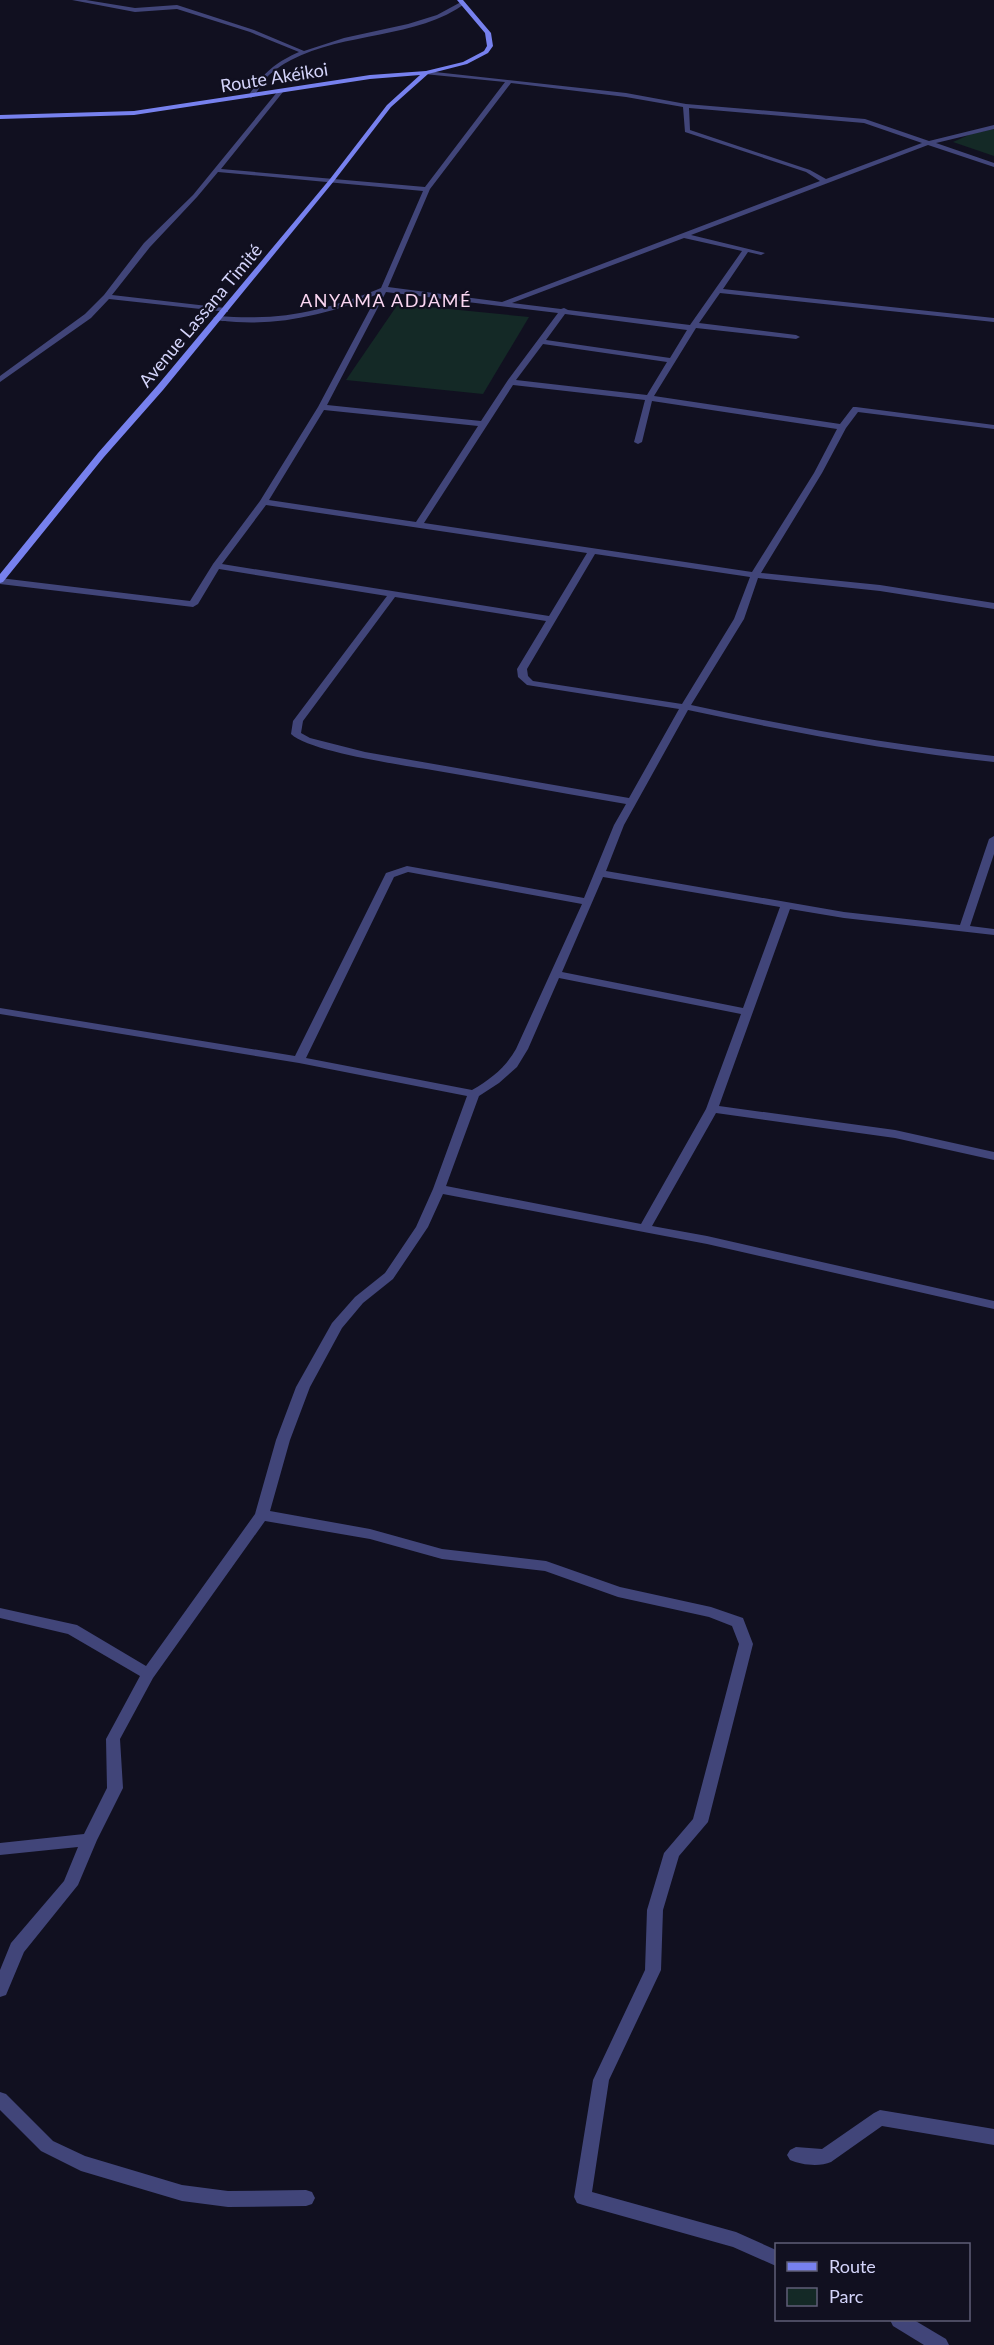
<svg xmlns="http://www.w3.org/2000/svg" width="994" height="2345" viewBox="0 0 994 2345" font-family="Lato,sans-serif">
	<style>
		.green { fill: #142926 }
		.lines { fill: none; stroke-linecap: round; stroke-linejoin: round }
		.street { fill: #414579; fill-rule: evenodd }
		.secondary { fill: #7781ee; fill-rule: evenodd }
		.labels { text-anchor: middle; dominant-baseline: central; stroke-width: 4.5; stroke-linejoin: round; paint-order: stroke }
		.far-street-label { font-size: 18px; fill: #d4d4fa; stroke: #111020 }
		.far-neighbourhood-label { font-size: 18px; letter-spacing: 1.5px; fill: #fad6f1; stroke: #111020 }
	</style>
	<rect width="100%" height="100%" fill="#111020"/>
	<g class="green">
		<path d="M994 129V156L953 142 971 134Z"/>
		<path d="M398 304 529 317 483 394 346 380Z"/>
	</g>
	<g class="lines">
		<g class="street">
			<path d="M72 0H86L135 8 177 5 254 30 304 51 344 38 408 24 437 15 461 2 466 3C417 39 344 32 291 60 283 64 273 71 268 76 261 83 258 93 251 98L248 96C263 74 274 63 299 52L250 32 177 9 135 12Z"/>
			<path d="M426 71 626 93 686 104 865 119 929 141 994 125V129L936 143 994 163V167L928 145 691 235 765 253 761 255 748 252 723 289 994 318V322L720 293 699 323 796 335 800 337 796 339 696 328 654 396 840 424 853 407H856L994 425V429L858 412 846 428 822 473 761 573 880 585 994 603V609L880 591 758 578 744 619 691 705C791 727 892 745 994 756V762C891 751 789 732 688 710L624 825 606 871 844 912 960 925 989 839 994 836V854L970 926 994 929V935L844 918 790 909 719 1106 895 1130 994 1152V1160L895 1138 716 1113 652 1226 707 1236 994 1301V1309L707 1244 443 1194 428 1227 393 1279 363 1303 342 1328 310 1387 290 1440 270 1511 370 1529 442 1549 546 1561 620 1587 711 1607 743 1618 753 1644 708 1822 679 1856 663 1910 661 1970 609 2080 592 2192 736 2232 776 2250V2266L733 2247 583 2205 577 2203 574 2197 593 2080 645 1970 647 1910 664 1853 693 1819 739 1644 732 1626 709 1617 618 1597 545 1571 442 1559 370 1539 265 1521 153 1678 120 1739 123 1788 97 1840 78 1885 24 1952 6 1995 0 1997V1970L11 1943 64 1881 78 1847 0 1855V1843L84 1834 107 1788 106 1739 140 1676 68 1634 0 1618V1608L77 1625 146 1666 255 1514 276 1440 296 1387 332 1323 355 1297 385 1273 416 1227 433 1189 467 1096 299 1063 0 1014V1008L295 1056 386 873 407 866 584 898 614 825 626 804C561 793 497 781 432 770 402 765 310 752 291 734L293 721 387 596 219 569 198 604 193 607 0 584V578L190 601 213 564 260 501 318 407 378 294C332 313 285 325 236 322 228 321 219 322 213 318L217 316C281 321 322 312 381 288L423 191 218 172 197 197 150 247 112 295 225 308H228V312L109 299 91 318 0 382V376L85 314 104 295 144 243 193 195 278 91 283 92 221 169 425 187 505 82 424 74V72ZM511 83 626 97 683 107 685 132 806 172 820 181 502 302 388 287 430 189ZM689 108 864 123 922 143 826 179 810 170 690 130ZM684 238 742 251 690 325 568 310 564 308 561 309 512 303ZM386 292 558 313 508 380 481 421 327 405ZM565 314 687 330 670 358 546 340ZM543 344 667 362 647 395 516 380ZM513 385 645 400 634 442 638 444 642 442 652 401 837 429 814 473 752 572 424 523ZM324 410 478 426 416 522 269 500ZM266 505 587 553 549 616 222 564ZM595 554 750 577 734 619 682 704 533 681 528 676 527 669ZM395 597 546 621 517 669 518 677 527 685 679 709 629 798 365 752 310 738 301 733 303 721ZM408 872 582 904 516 1049C505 1068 491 1079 472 1090L306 1058 394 877ZM603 877 780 907 743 1008 562 972ZM559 978 741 1014 706 1109 641 1224 446 1186 479 1096 499 1083 517 1067 528 1049Z"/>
			<path d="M0 2092 6 2094 53 2141 85 2156 182 2185 228 2191 306 2190 312 2192 315 2198 312 2204 306 2206 228 2207 182 2201 81 2171 41 2151 0 2110Z"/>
			<path d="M880 2110 994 2129V2145L882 2126 831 2162C820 2167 801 2165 790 2160L787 2155 790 2150 796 2147 822 2149 874 2113Z"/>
			<path d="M890 2320H914L946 2339 949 2345H924L893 2326Z"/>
		</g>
		<path class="secondary" d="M457 0H463L491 33 493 46 488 53 467 64 428 74 391 107 334 181 163 390 104 457 3 582 0 583V574L98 453 157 386 330 179 387 105 420 75 370 79 134 115 0 119V115L134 111 370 75 426 71 463 62 484 51 487 46 485 33Z"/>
	</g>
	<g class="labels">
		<g class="far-street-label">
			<text transform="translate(274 77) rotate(-9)">Route Akéikoi</text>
			<text transform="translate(200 315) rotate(-50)">Avenue Lassana Timité</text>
		</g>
		<g class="far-neighbourhood-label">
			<text x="386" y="300">ANYAMA ADJAMÉ</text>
		</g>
	</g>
	<rect x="775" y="2243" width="195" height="78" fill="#111020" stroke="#5f5e77" stroke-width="1.5"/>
	<rect x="787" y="2262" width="30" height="9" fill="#7781ee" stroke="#5f5e77" stroke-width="1.5"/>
	<text x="829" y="2273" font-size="18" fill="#d4d4fa">Route</text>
	<rect x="787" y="2288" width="30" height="18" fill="#142926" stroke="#5f5e77" stroke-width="1.5"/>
	<text x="829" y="2303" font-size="18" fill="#d4d4fa">Parc</text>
</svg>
